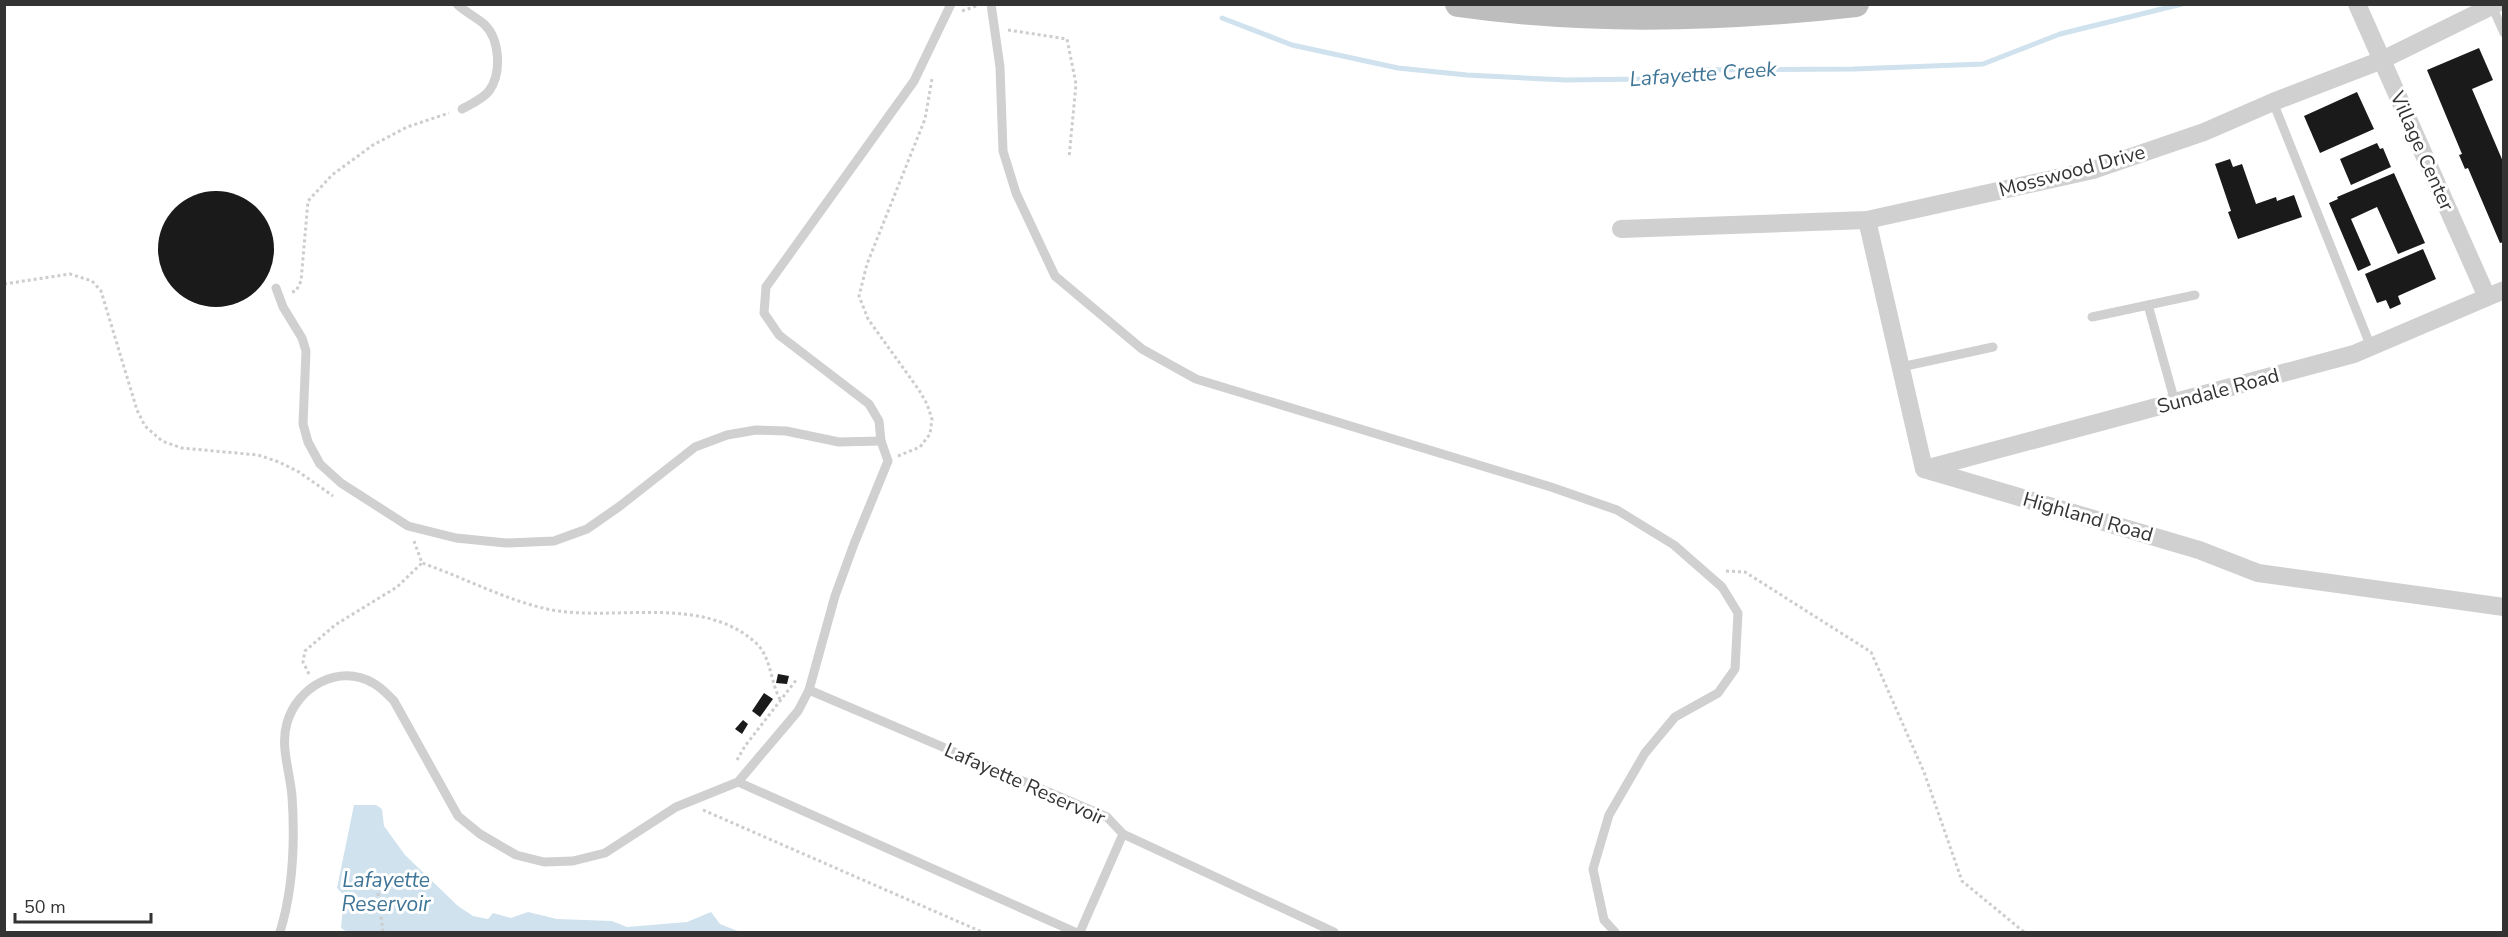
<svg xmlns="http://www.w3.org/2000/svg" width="2508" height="937" viewBox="0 0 2508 937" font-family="'Nunito Sans',sans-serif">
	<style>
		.water { fill: #cfe2ee }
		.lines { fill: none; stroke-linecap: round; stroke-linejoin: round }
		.stream { stroke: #cfe2ee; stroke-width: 5 }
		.building { fill: #1a1a1a }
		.path { stroke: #cdcdcd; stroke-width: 3; stroke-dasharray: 3 3; stroke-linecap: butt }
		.lane { stroke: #d0d0d0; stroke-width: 9 }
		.street { stroke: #d0d0d0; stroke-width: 18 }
		.secondary { stroke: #bdbdbd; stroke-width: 26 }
		.labels { text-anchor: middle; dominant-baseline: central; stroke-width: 6; stroke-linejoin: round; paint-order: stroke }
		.street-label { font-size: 20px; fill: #333; stroke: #fff }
		.water-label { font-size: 21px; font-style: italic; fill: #3f7597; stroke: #fff }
	</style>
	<rect width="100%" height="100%" fill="#fff"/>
	<path class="water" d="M354 805H376L382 809 384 826 405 855 458 906 473 916 488 919 493 913 511 918 528 912 557 919 612 921 627 927 687 922 711 912 720 924 740 932H347L341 928 344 895 337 888Z"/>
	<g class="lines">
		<path class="stream" d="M1222 18 1292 45 1398 68 1467 75 1566 80 1643 79 1697 70 1854 69 1983 64 2060 34 2182 4"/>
	</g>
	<g class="building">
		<path d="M2479 48 2493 80 2472 89 2504 164V242L2500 243 2468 168 2465 169 2459 155 2462 154 2427 70Z"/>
		<path d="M2357 92 2374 129 2320 153 2304 116Z"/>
		<path d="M2377 143 2380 149 2383 148 2391 167 2351 185 2340 159Z"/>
		<path d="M2230 159 2233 167 2242 164 2256 204 2276 197 2277 201 2294 195 2302 217 2238 239 2228 212 2231 211 2215 164Z"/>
		<path d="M2394 173 2425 243 2398 254 2377 207 2351 219 2371 265 2358 271 2329 203 2338 199 2337 197Z"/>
		<circle cx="216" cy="249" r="58"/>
		<path d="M2423 249 2436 279 2398 296 2401 304 2390 309 2386 300 2377 303 2365 274Z"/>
		<path d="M778 674 789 676 787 684 776 683Z"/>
		<path d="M764 693 773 699 760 717 752 711Z"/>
		<path d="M743 720 748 724 742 734 735 729Z"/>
	</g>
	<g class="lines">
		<g class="path">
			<path d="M962 11 979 5"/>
			<path d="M1008 30 1067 39 1076 84 1069 158"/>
			<path d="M4 284 70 274 92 281 101 291 137 410 145 426 162 441 182 448 258 455 279 462 299 472 333 496"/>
			<path d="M292 292 296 291 301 281 308 201 332 175 373 145 407 127 449 113"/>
			<path d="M898 456 920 447 930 434 932 419 927 404 919 390 868 319 859 296 867 264 925 119 932 79"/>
			<path d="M414 541 422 563C465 578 503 599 547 609 612 623 701 593 756 643 772 658 770 683 781 701"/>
			<path d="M1726 571 1745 572 1871 652 1924 772 1962 881 2024 932"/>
			<path d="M309 674 303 662 305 651 335 625 397 587 422 563"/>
			<path d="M737 760 745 746 797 679"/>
			<path d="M703 810 982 932"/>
			<path d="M378 893 383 932"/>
		</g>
		<g class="lane">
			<path d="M457 4C465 12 476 17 484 24 500 39 502 73 489 91 483 99 471 104 462 109"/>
			<path d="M991 4 1000 67 1003 151 1016 193 1055 276 1142 349 1196 379 1551 487 1617 510 1674 545 1722 587 1738 613 1735 669 1718 693 1675 717 1645 753 1609 815 1593 869 1604 920 1615 932"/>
			<path d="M2492 6 2504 33"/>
			<path d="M2273 102 2371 347"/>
			<path d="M276 288 283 307 302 338 306 351 303 424 308 442 320 464 341 483 408 526 456 538 506 543 554 541 587 529 620 506 695 447 727 435 756 430 786 431 839 442 881 441"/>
			<path d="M2148 305 2175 402"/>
			<path d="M2092 317 2195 295"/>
			<path d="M1901 367 1993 347"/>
			<path d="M809 690 1107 817 1123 834 1334 932"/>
			<path d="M738 782 1075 932"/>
			<path d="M280 932C293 890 295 840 292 796 290 772 280 746 287 723 297 687 339 663 373 683 381 687 387 694 394 701L458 816 480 834 516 855 544 862 573 861 605 853 676 807 738 782 798 711 809 690 835 596 854 544 888 461 881 441 879 421 869 404 779 335 764 313 766 287 914 81 951 4"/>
			<path d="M1080 932 1123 834"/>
		</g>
		<g class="street">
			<path d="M2357 4 2487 297"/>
			<path d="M1867 220 1924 469 2199 550 2258 573 2504 607"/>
			<path d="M1621 229 1867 220 2093 170 2204 132 2273 102 2382 60 2496 4"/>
			<path d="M1925 469 2354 354 2504 290"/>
		</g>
		<path class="secondary" d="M1458 4C1590 23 1724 19 1856 4"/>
	</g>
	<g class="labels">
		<g class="street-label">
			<text transform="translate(2422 151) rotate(66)">Village Center</text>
			<text transform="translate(2072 171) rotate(-15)">Mosswood Drive</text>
			<text transform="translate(2218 391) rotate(-15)">Sundale Road</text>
			<text transform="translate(2088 517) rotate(16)">Highland Road</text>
			<text transform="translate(1025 784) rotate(24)">Lafayette Reservoir</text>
		</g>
		<g class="water-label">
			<text transform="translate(1703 74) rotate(-4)">Lafayette Creek</text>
			<text x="386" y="880">Lafayette<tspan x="386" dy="24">Reservoir</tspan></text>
		</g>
	</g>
	<rect width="2508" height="937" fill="none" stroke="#333333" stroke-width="12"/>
	<path d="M15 913v9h136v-9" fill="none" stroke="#333333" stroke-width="3"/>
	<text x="24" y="913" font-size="18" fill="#333333" stroke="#ffffff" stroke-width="4.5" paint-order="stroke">50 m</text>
</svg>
